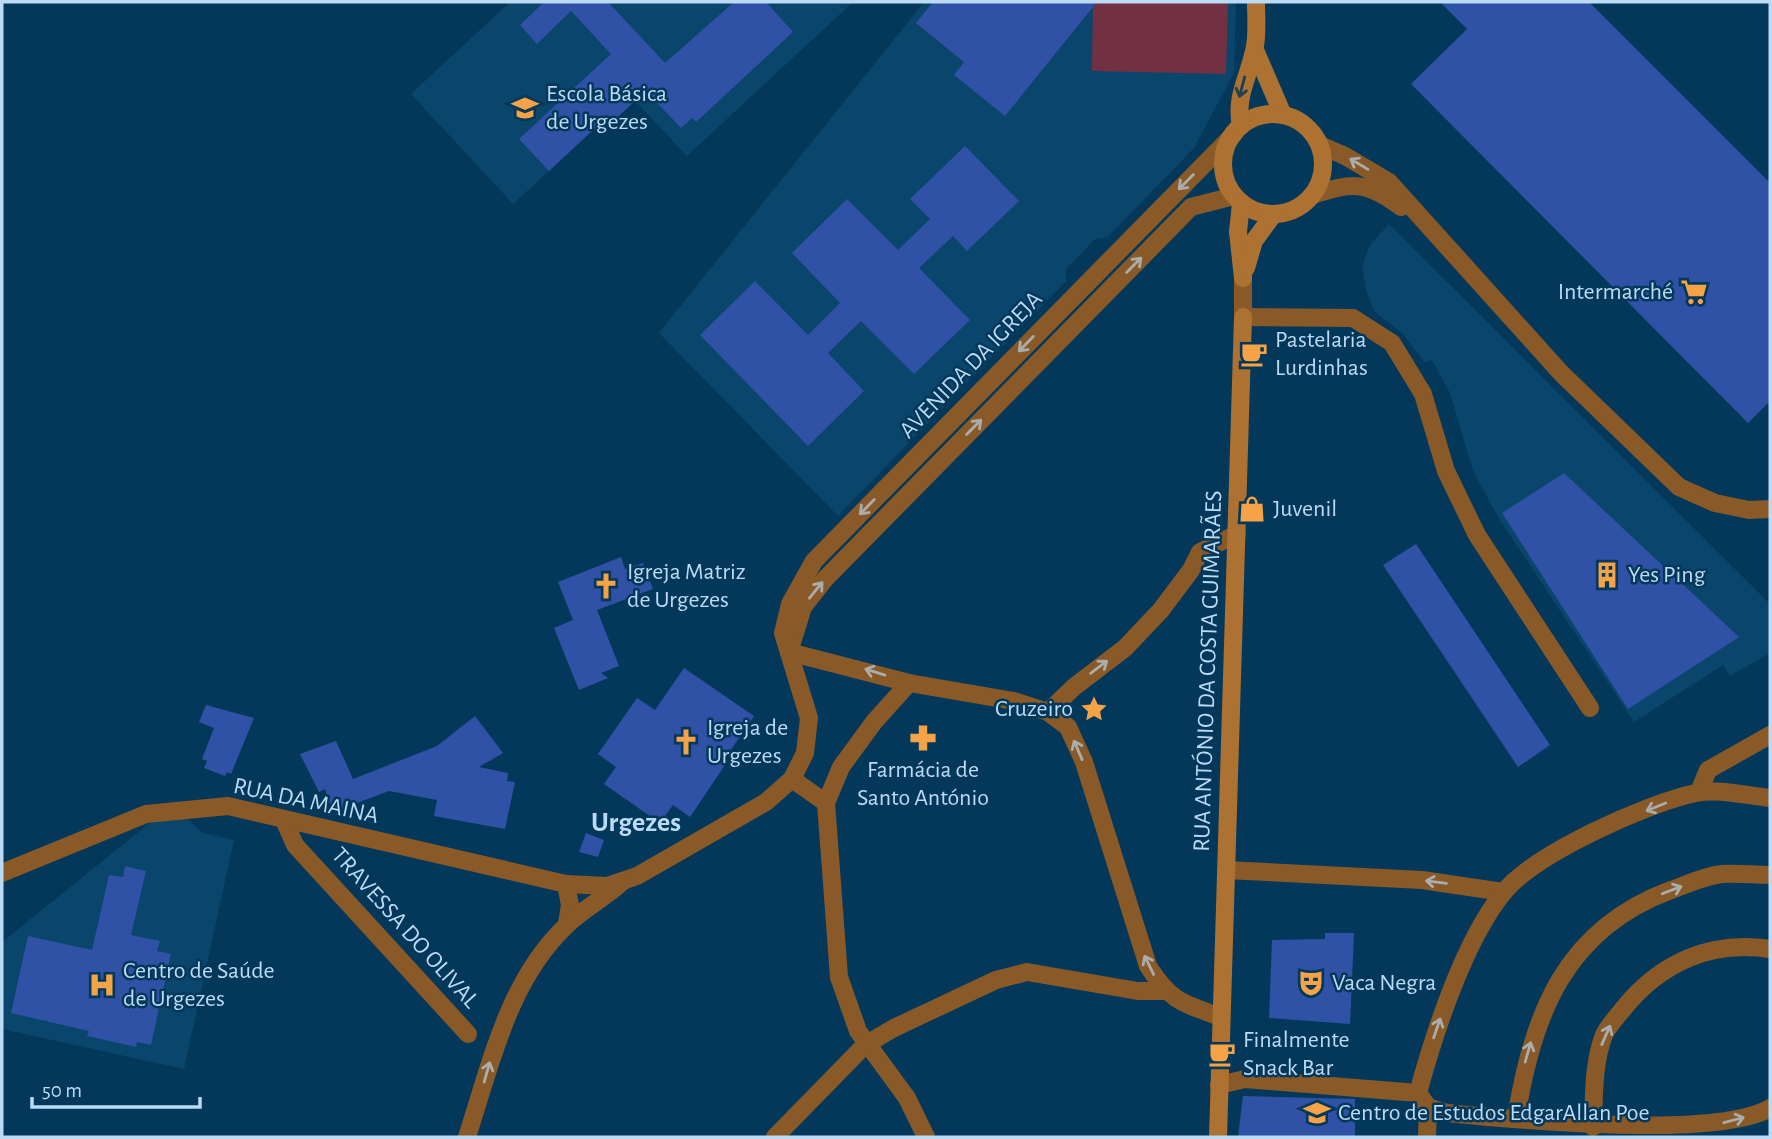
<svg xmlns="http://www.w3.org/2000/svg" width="1772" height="1139" viewBox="0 0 1772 1139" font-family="'Alegreya Sans',sans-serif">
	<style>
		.built { fill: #0a456b }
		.green { fill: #713143 }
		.building { fill: #2f52a6 }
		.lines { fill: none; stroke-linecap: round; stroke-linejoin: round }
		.minor { stroke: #895a27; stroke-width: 18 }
		.tertiary { stroke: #895a27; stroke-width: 18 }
		.secondary { stroke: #ad7131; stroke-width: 18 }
		.oneway { stroke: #1d4154 }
		.oneway2 { stroke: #aaadac }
		.labels { text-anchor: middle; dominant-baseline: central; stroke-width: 5; stroke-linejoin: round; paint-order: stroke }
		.poi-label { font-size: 24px; fill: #bbdaf4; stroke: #04385a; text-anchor: start }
		.street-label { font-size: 24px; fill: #bbdaf4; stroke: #04385a }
		.quarter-label { font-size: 28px; font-weight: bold; fill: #bbdaf4; stroke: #04385a }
	</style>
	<rect width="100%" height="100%" fill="#04385a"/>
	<g class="built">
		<path d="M510 2H853L687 156 635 101 612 122 606 118 513 204 411 94Z"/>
		<path d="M924 2H1236L1234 73 1194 148 1107 238 1095 239 1066 269V281L838 516 659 333Z"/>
		<path d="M1389 224 1770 604V653L1730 676 1723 665 1634 722 1500 520 1473 471 1450 393 1432 360 1424 362 1403 334 1374 311 1366 290 1362 266 1370 245Z"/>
		<path d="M184 816 203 833 234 840 184 1069 2 1029V942L156 818Z"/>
	</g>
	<path class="green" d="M1093 2H1228L1226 74 1092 71Z"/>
	<g class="building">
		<path d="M544 2H608L665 63 734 2H766L793 32 696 122 692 118 681 128 646 91 612 122 607 117 549 171 519 139 611 54 571 11 537 44 520 25Z"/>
		<path d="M933 2H1097L1005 116 954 75 964 62 916 23Z"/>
		<path d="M1440 2H1589L1770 183V401L1748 423 1411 84 1467 29Z"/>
		<path d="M965 146 1019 201 967 251 953 236 919 268 970 320 914 374 861 321 828 353 864 391 808 446 700 335 755 281 808 335 840 303 792 253 847 199 898 250 930 219 910 199Z"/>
		<path d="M1564 473 1739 637 1628 709 1502 513Z"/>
		<path d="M1416 544 1550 745 1518 767 1383 565Z"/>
		<path d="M621 557 625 569 643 563 653 589 597 610 619 666 601 673 608 678 579 690 554 628 573 620 558 582Z"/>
		<path d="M684 668 754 716 724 760 727 762 690 817 673 805 660 823 604 784 616 767 598 754 637 698 655 710Z"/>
		<path d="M206 705 254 718 231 774 227 772 225 776 204 768 207 761 202 759 214 728 199 722Z"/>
		<path d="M475 716 503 753 479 767 508 773 507 781 515 782 505 829 434 816 437 800 389 791 333 812 325 789 319 792 300 754 336 741 353 779 437 746Z"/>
		<path d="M586 833 604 840 598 857 579 852Z"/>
		<path d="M125 866 146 871 131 935 160 941 157 951 171 954 151 1045 137 1042 136 1047 87 1036 89 1031 11 1013 28 936 92 950 109 875 123 877Z"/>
		<path d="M1325 933H1354L1350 1024 1269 1018 1272 940 1325 939Z"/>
		<path d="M1243 1096 1355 1099V1137H1238Z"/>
	</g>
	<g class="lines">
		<g class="minor">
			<path d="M1320 145 1345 156 1389 182 1561 373 1679 487 1715 503 1749 510 1770 509"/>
			<path d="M1313 195C1353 182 1366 181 1401 207"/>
			<path d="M1243 317 1353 318 1392 343 1423 394 1446 471 1477 535 1590 708"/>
			<path d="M789 652 803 607 825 579 1191 207 1234 196"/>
			<path d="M789 652 909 683 1014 701 1048 712 1068 727 1084 762 1148 966C1171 1002 1182 1003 1221 1017"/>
			<path d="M909 683 874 722 841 767 826 803 839 977 858 1031 907 1098 926 1137"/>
			<path d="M1048 712 1074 687 1125 648 1161 610 1191 570 1200 552 1237 534"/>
			<path d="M792 779 826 803"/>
			<path d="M1699 792 1708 770 1770 735"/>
			<path d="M284 820 295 845 468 1034"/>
			<path d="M1226 870 1422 880 1503 892"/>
			<path d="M2 873 146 814 228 806 566 884 607 886 637 876 766 802 792 779 805 753 809 718 783 633 790 604 814 561 1234 134"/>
			<path d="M566 884 570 905 567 924"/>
			<path d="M1219 1085 1245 1079 1418 1093 1428 1107 1447 1113C1517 1120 1716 1139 1770 1108"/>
			<path d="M1418 1093C1434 1034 1464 941 1503 893 1534 854 1647 803 1696 793 1718 788 1748 796 1770 798"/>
			<path d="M1516 1119C1532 1015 1565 929 1671 890 1688 884 1704 876 1722 874 1738 873 1754 875 1770 875"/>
			<path d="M1593 1127C1594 1097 1593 1063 1604 1035 1608 1026 1617 1017 1623 1009 1660 963 1710 940 1770 949"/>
			<path d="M467 1137C491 1064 508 980 567 925 583 909 605 898 622 882"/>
			<path d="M775 1137 865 1045 894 1028 996 980 1027 972 1138 991H1164"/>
			<path d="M1427 1137 1428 1107"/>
		</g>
		<path class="tertiary" d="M1243 317V278"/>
		<g class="secondary">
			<path d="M1255 50 1283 115"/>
			<circle cx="1273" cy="164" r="50"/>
			<path d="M1241 126C1235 97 1248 79 1254 51 1258 36 1256 17 1256 2"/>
			<path d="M1241 203 1238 232 1243 278"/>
			<path d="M1246 268 1254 241 1273 215"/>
			<path d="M1218 1137 1243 317"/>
		</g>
	</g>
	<defs><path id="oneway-shaft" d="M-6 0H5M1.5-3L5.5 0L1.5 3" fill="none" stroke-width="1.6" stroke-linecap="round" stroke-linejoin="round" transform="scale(1.75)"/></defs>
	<use class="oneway" href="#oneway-shaft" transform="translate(1242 87) rotate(105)"/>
	<g class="oneway2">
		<use href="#oneway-shaft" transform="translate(1359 164) rotate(-149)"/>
		<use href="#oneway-shaft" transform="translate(1186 182) rotate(135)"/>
		<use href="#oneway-shaft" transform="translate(1134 265) rotate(-45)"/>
		<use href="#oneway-shaft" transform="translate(1026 344) rotate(134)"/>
		<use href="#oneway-shaft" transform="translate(974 427) rotate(-45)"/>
		<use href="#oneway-shaft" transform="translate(867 507) rotate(134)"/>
		<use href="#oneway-shaft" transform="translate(816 590) rotate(-51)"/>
		<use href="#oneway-shaft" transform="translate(1099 667) rotate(-37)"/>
		<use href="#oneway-shaft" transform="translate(875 672) rotate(-163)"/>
		<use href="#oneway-shaft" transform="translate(1078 750) rotate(-113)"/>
		<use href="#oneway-shaft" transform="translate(1656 807) rotate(158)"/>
		<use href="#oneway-shaft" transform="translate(1436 882) rotate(-172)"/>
		<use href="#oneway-shaft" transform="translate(1672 890) rotate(-21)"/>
		<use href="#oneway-shaft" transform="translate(1149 965) rotate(-116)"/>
		<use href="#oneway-shaft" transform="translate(1437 1028) rotate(-71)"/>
		<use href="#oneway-shaft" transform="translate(1606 1035) rotate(-66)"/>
		<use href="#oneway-shaft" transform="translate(1528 1052) rotate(-74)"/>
		<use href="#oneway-shaft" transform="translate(487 1072) rotate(-74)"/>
		<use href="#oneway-shaft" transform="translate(1734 1120) rotate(-15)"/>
	</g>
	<defs>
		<g id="school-bare" transform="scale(2.1)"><path d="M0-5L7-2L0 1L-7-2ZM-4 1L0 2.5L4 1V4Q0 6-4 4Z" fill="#f6a247" stroke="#04385a" stroke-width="2.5" paint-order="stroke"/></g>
		<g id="supermarket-bare" transform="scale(2.1)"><path d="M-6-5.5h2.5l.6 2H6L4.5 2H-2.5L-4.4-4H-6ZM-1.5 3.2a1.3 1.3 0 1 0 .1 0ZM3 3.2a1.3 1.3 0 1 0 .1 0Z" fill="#f6a247" stroke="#04385a" stroke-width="2.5" paint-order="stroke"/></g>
		<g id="cafe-bare" transform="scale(2.1)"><path d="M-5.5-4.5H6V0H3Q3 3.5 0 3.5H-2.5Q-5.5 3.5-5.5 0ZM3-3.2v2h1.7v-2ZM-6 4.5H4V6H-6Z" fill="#f6a247" stroke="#04385a" stroke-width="2.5" paint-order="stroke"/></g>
		<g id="shop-bare" transform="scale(2.1)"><path d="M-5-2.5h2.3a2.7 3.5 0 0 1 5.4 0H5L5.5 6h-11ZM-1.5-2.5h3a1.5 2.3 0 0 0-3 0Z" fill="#f6a247" stroke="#04385a" stroke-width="2.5" paint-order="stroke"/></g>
		<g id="building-bare" transform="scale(2.1)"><path d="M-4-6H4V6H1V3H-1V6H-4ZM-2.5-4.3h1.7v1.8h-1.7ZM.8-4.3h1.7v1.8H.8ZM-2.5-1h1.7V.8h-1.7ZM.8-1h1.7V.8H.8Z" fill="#f6a247" stroke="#04385a" stroke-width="2.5" paint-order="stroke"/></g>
		<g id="church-bare" transform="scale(2.1)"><path d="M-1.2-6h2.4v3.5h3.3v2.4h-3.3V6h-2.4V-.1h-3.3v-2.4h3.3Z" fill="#f6a247" stroke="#04385a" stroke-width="2.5" paint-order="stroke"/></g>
		<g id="sight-bare" transform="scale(2.1)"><path d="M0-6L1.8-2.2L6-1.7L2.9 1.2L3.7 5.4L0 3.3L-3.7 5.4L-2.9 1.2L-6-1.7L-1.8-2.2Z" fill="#f6a247" stroke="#04385a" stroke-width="2.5" paint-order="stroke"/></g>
		<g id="pharmacy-bare" transform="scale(2.1)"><path d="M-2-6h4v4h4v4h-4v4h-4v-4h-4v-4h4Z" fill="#f6a247" stroke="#04385a" stroke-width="2.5" paint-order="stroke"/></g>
		<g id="theatre-bare" transform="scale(2.1)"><path d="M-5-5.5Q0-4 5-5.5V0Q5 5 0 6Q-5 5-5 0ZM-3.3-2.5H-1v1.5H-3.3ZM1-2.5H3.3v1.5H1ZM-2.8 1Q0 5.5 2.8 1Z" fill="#f6a247" stroke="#04385a" stroke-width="2.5" paint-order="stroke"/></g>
		<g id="hospital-bare" transform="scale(2.1)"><path d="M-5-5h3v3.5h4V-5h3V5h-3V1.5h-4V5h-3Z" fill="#f6a247" stroke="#04385a" stroke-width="2.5" paint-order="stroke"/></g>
	</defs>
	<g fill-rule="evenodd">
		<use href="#school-bare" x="525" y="108"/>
		<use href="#supermarket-bare" x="1694" y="292"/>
		<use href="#cafe-bare" x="1254" y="354"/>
		<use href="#shop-bare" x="1252" y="509"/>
		<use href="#building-bare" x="1607" y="575"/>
		<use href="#church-bare" x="606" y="586"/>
		<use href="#sight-bare" x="1094" y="709"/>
		<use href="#pharmacy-bare" x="923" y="738"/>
		<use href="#church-bare" x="686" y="742"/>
		<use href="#theatre-bare" x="1311" y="983"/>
		<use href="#hospital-bare" x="102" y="985"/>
		<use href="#cafe-bare" x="1222" y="1054"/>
		<use href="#school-bare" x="1317" y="1113"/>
	</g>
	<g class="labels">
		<g class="poi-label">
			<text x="546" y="94">Escola Básica<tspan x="546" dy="28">de Urgezes</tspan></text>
			<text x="1673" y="292" text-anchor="end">Intermarché</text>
			<text x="1275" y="340">Pastelaria<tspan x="1275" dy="28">Lurdinhas</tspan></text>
			<text x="1273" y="509">Juvenil</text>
			<text x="627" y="572">Igreja Matriz<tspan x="627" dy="28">de Urgezes</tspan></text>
			<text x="1628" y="575">Yes Ping</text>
			<text x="1073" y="709" text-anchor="end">Cruzeiro</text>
			<text x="707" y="728">Igreja de<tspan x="707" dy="28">Urgezes</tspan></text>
			<text x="923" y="770" text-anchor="middle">Farmácia de<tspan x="923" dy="28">Santo António</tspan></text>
			<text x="123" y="971">Centro de Saúde<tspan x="123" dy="28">de Urgezes</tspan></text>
			<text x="1332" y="983">Vaca Negra</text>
			<text x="1243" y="1040">Finalmente<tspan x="1243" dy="28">Snack Bar</tspan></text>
			<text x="1338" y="1113">Centro de Estudos EdgarAllan Poe</text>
		</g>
		<g class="street-label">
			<text transform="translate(971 365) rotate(-46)">AVENIDA DA IGREJA</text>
			<text transform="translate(1208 671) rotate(-88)">RUA ANTÓNIO DA COSTA GUIMARÃES</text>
			<text transform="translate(306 801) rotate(12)">RUA DA MAINA</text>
			<text transform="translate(405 928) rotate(48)">TRAVESSA DO OLIVAL</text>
		</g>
		<g class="quarter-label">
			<text x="636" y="823">Urgezes</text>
		</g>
	</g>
	<rect width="1772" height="1139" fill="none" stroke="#bbdaf4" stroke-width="7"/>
	<path d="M32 1097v10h168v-10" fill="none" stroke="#bbdaf4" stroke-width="3.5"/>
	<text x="42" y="1097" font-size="21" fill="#bbdaf4" stroke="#04385a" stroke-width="5" paint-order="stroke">50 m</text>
</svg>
